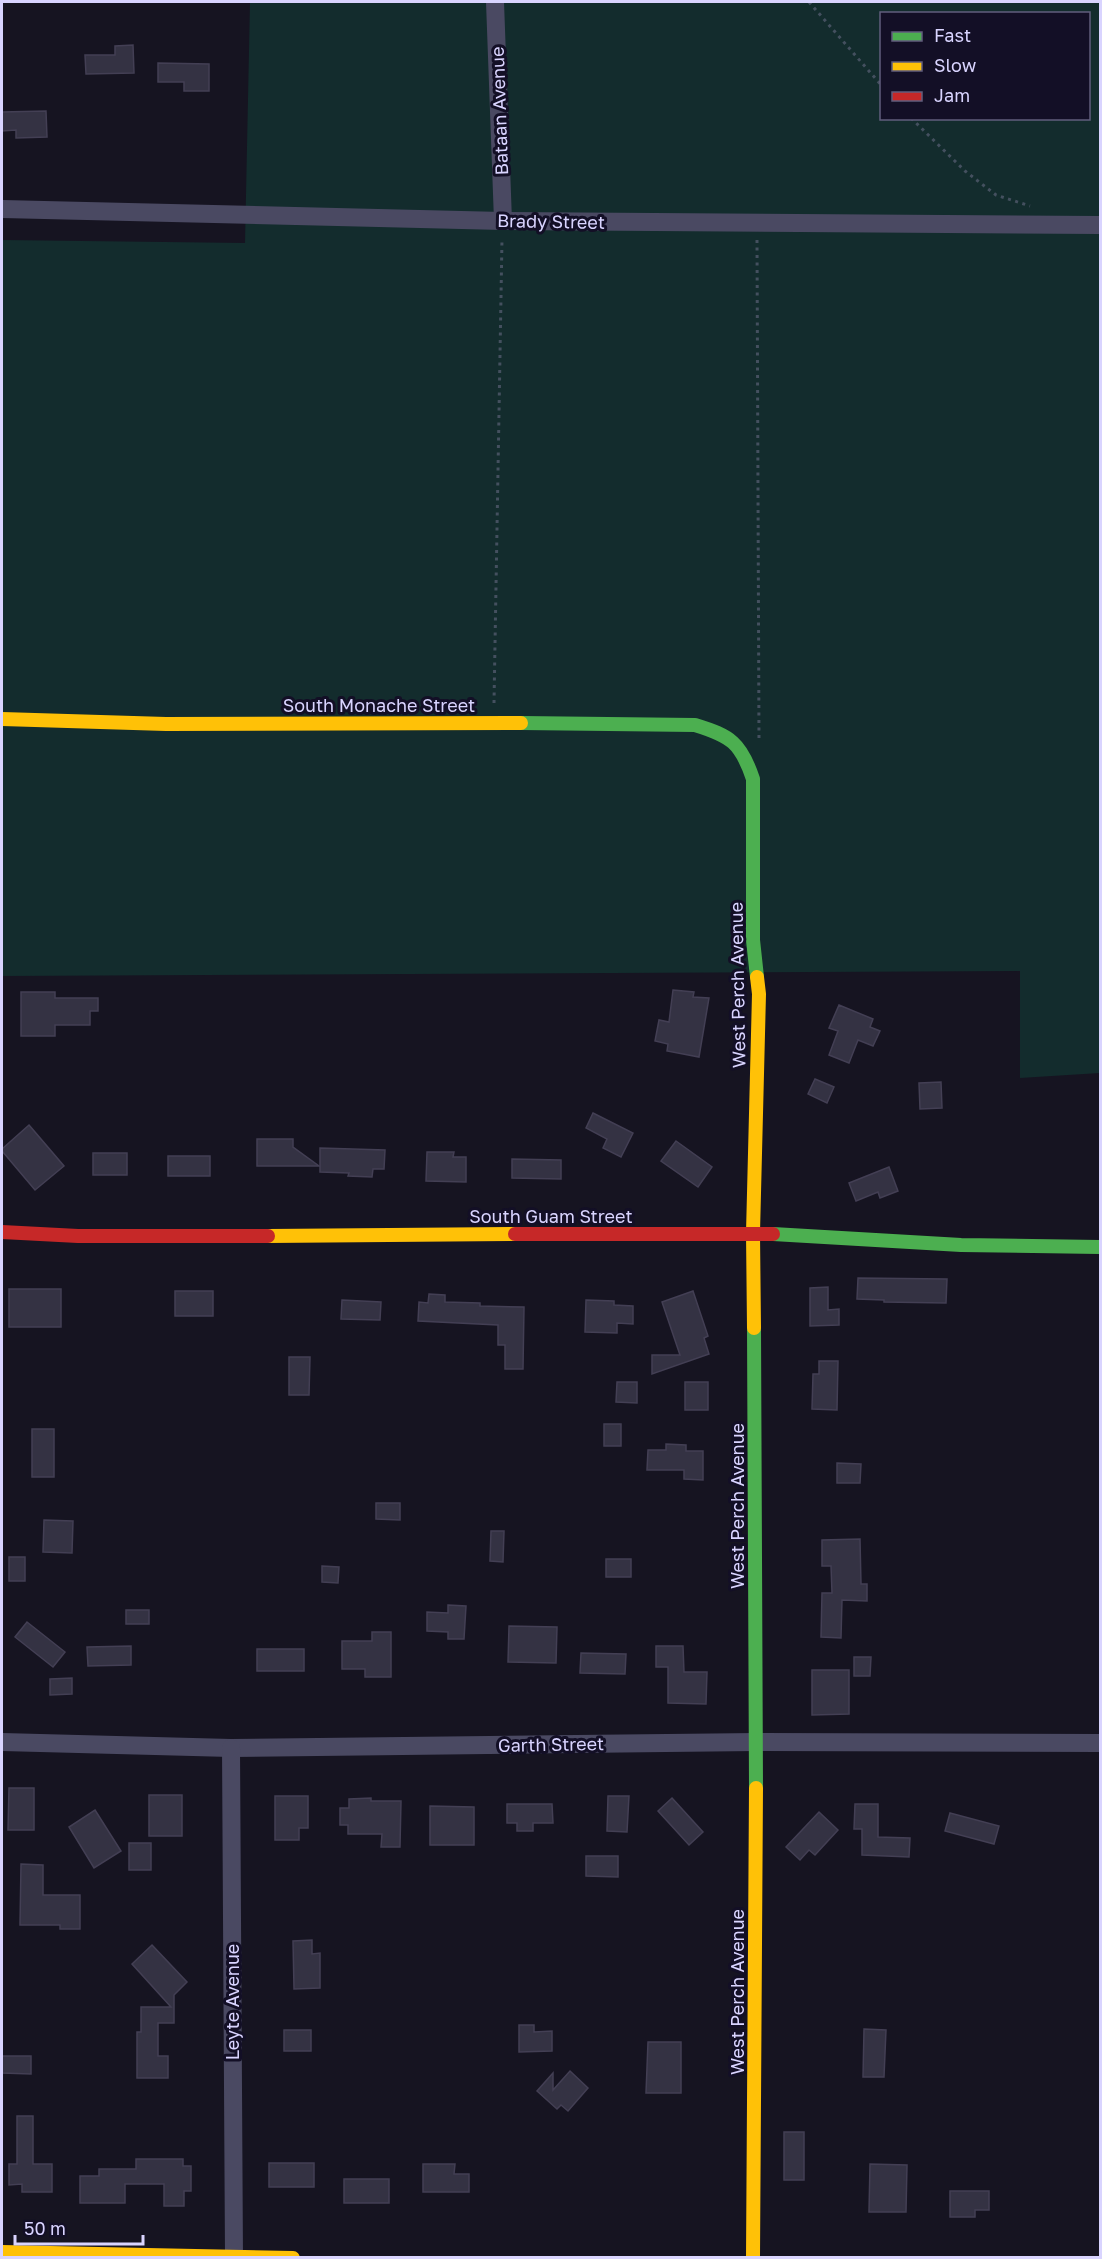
<svg xmlns="http://www.w3.org/2000/svg" width="1102" height="2259" viewBox="0 0 1102 2259" font-family="'Golos Text',sans-serif">
	<style>
		.green { fill: #132c2d; fill-rule: evenodd }
		.building { fill: #343243; stroke: #433f54; stroke-width: 1.5 }
		.lines { fill: none; stroke-linecap: round; stroke-linejoin: round }
		.path { stroke: #44505f; stroke-width: 3; stroke-dasharray: 3 4.5; stroke-linecap: butt }
		.street { stroke: #4a4962; stroke-width: 18 }
		.fast { stroke: #4caf50; stroke-width: 14 }
		.slow { stroke: #ffc107; stroke-width: 14 }
		.jam { stroke: #c62828; stroke-width: 14 }
		.labels { text-anchor: middle; dominant-baseline: central; stroke-width: 6; stroke-linejoin: round; paint-order: stroke }
		.street-label { font-size: 18px; fill: #d9d4ff; stroke: #130f26 }
	</style>
	<rect width="100%" height="100%" fill="#161421"/>
	<path class="green" d="M250 2H1100V1073L1020 1078V971L2 976V240L245 243ZM882 14H1088V118H882Z"/>
	<g class="building">
		<path d="M133 45 134 73 86 74 85 55H115V46Z"/>
		<path d="M158 63 209 64V91H184V82H158Z"/>
		<path d="M46 111 47 137 16 138V130L2 131V112Z"/>
		<path d="M673 990 694 992 693 997 709 998 699 1057 667 1051 668 1044 655 1041 659 1020 669 1022Z"/>
		<path d="M21 992H55V998H98V1011H90V1025H55V1036H21Z"/>
		<path d="M839 1005 873 1019 870 1027 880 1031 873 1046 858 1040 849 1063 829 1055 838 1031 829 1028Z"/>
		<path d="M815 1079 834 1087 827 1103 808 1094Z"/>
		<path d="M941 1082 942 1108 920 1109 919 1083Z"/>
		<path d="M593 1113 633 1133 621 1157 603 1148 607 1139 586 1128Z"/>
		<path d="M29 1125 64 1166 35 1190 2 1151V1149Z"/>
		<path d="M257 1139H293V1147L319 1166H257Z"/>
		<path d="M676 1141 712 1167 698 1187 661 1161Z"/>
		<path d="M320 1148 385 1150 384 1169H373L372 1177 348 1176 349 1173 320 1172Z"/>
		<path d="M427 1152H454L453 1157H466V1182L426 1181Z"/>
		<rect x="93" y="1153" width="34" height="22"/>
		<rect x="168" y="1156" width="42" height="20"/>
		<path d="M512 1159 561 1160V1179L512 1178Z"/>
		<path d="M889 1167 898 1191 880 1198 878 1192 856 1201 849 1183Z"/>
		<path d="M858 1278 947 1279 946 1303 884 1302V1300L857 1299Z"/>
		<path d="M828 1287V1310L839 1309V1325L810 1326V1288Z"/>
		<rect x="9" y="1289" width="52" height="38"/>
		<rect x="175" y="1291" width="38" height="25"/>
		<path d="M693 1291 708 1336 704 1338 709 1354 652 1374V1355H680L662 1302Z"/>
		<path d="M429 1294 445 1295V1302L480 1303V1306L524 1307 523 1369H505V1345H498V1325L418 1321 419 1302 428 1303Z"/>
		<path d="M342 1300 381 1302 380 1320 341 1319Z"/>
		<path d="M586 1300 614 1301V1305L633 1306V1324L617 1323V1333L585 1332Z"/>
		<path d="M289 1357H310L309 1395H289Z"/>
		<path d="M819 1361H838L837 1410 812 1409 813 1374H819Z"/>
		<path d="M617 1382H637V1403L616 1402Z"/>
		<rect x="685" y="1382" width="23" height="28"/>
		<rect x="604" y="1424" width="17" height="22"/>
		<rect x="32" y="1429" width="22" height="48"/>
		<path d="M666 1444 686 1445V1451H703V1480L684 1479V1470H647L648 1450H666Z"/>
		<path d="M837 1463 861 1464 860 1483H837Z"/>
		<path d="M376 1503H400V1520L376 1519Z"/>
		<path d="M44 1520 73 1521 72 1553 43 1552Z"/>
		<path d="M491 1531H504L503 1562 490 1561Z"/>
		<path d="M860 1539 861 1584H867V1601L842 1600 841 1638 821 1637 822 1593H832L831 1566H822V1540Z"/>
		<rect x="9" y="1557" width="16" height="24"/>
		<rect x="606" y="1559" width="25" height="18"/>
		<path d="M322 1566 339 1567 338 1583 322 1582Z"/>
		<path d="M448 1605 466 1606 464 1639H448V1632L427 1631V1612L448 1613Z"/>
		<rect x="126" y="1610" width="23" height="14"/>
		<path d="M27 1622 65 1652 53 1667 15 1637Z"/>
		<path d="M509 1626 557 1627 556 1663 508 1662Z"/>
		<path d="M372 1632H391V1677H365V1669H342V1641H372Z"/>
		<path d="M131 1646V1665L88 1666 87 1647Z"/>
		<path d="M656 1646H683L684 1672H707L706 1704 668 1703V1667H656Z"/>
		<rect x="257" y="1649" width="47" height="22"/>
		<path d="M581 1653 626 1654 625 1674 580 1673Z"/>
		<path d="M854 1657H871L870 1676H854Z"/>
		<path d="M812 1670H849V1714L812 1715Z"/>
		<path d="M72 1678V1694L50 1695V1679Z"/>
		<path d="M9 1788H34V1830H8Z"/>
		<rect x="149" y="1795" width="33" height="41"/>
		<path d="M275 1796H308V1828H299V1840H275Z"/>
		<path d="M608 1796H629L627 1832 607 1831Z"/>
		<path d="M371 1798V1801H401L400 1847H381L382 1834H348V1825H340V1808H349V1799Z"/>
		<path d="M672 1798 703 1832 689 1845 658 1811Z"/>
		<path d="M507 1804H552L553 1823H533V1831H517V1823H507Z"/>
		<path d="M855 1804H878V1837L910 1838 909 1857 862 1855V1829H854Z"/>
		<path d="M430 1806 474 1807V1845H430Z"/>
		<path d="M95 1810 121 1851 94 1868 69 1827Z"/>
		<path d="M819 1812 838 1830 815 1855 809 1850 800 1860 786 1847Z"/>
		<path d="M950 1813 999 1826 994 1844 945 1831Z"/>
		<rect x="129" y="1843" width="22" height="27"/>
		<path d="M586 1856H618V1877L586 1876Z"/>
		<path d="M21 1864 43 1865V1895H80V1929H60V1925H20Z"/>
		<path d="M312 1940V1954L320 1953V1988L294 1989 293 1941Z"/>
		<path d="M152 1945 187 1982 174 1995V2023H158V2056H168V2078H137V2032H141V2007H171L132 1964Z"/>
		<path d="M519 2025H534V2032L552 2031V2051L519 2052Z"/>
		<path d="M864 2029 886 2030 884 2077H863Z"/>
		<rect x="284" y="2030" width="27" height="21"/>
		<path d="M648 2042H681V2093H646Z"/>
		<path d="M2 2056H31V2074L2 2073Z"/>
		<path d="M570 2071 588 2088 568 2111 561 2105 557 2109 537 2091 553 2073V2090Z"/>
		<path d="M17 2116H33V2164H52V2192H22V2184L9 2185V2164H17Z"/>
		<rect x="784" y="2132" width="20" height="48"/>
		<path d="M136 2159H183V2166H191V2191H184V2206H164V2184H125V2203H80V2176H99V2169H136Z"/>
		<rect x="269" y="2163" width="45" height="24"/>
		<path d="M423 2164H455L454 2174H469V2192H423Z"/>
		<path d="M870 2164 907 2165 906 2212H869Z"/>
		<rect x="344" y="2179" width="45" height="24"/>
		<path d="M950 2191H989V2210H975V2217H950Z"/>
	</g>
	<g class="lines">
		<g class="path">
			<path d="M809 2 882 86"/>
			<path d="M911 118 965 171 996 195 1030 206"/>
			<path d="M757 240 759 741"/>
			<path d="M494 703 502 239"/>
		</g>
		<g class="street">
			<path d="M495 2 503 221"/>
			<path d="M2 209 503 221 1100 225"/>
			<path d="M2 1742 231 1748 757 1742 1100 1743"/>
			<path d="M231 1748 234 2257"/>
		</g>
		<g class="fast">
			<path d="M521 723 695 725C731 736 741 743 753 779V940L757 977"/>
			<path d="M773 1234 961 1245 1100 1247"/>
			<path d="M754 1328 756 1788"/>
		</g>
		<g class="slow">
			<path d="M2 719 166 724 521 723"/>
			<path d="M268 1236 515 1234"/>
			<path d="M754 1328 753 1233 759 994 757 977"/>
			<path d="M2 2252 293 2258"/>
			<path d="M753 2258 756 1788"/>
		</g>
		<g class="jam">
			<path d="M2 1232 78 1236H268"/>
			<path d="M515 1234H773"/>
		</g>
	</g>
	<g class="labels">
		<g class="street-label">
			<text transform="translate(499 111) rotate(-92)">Bataan Avenue</text>
			<text transform="translate(551 221) rotate(1)">Brady Street</text>
			<text x="379" y="705">South Monache Street</text>
			<text transform="translate(737 985) rotate(-91)">West Perch Avenue</text>
			<text x="551" y="1216">South Guam Street</text>
			<text transform="translate(737 1506) rotate(-90)">West Perch Avenue</text>
			<text transform="translate(551 1744) rotate(-1)">Garth Street</text>
			<text transform="translate(737 1992) rotate(-90)">West Perch Avenue</text>
			<text transform="translate(232 2002) rotate(-90)">Leyte Avenue</text>
		</g>
	</g>
	<rect width="1102" height="2259" fill="none" stroke="#d9d4ff" stroke-width="6"/>
	<rect x="880" y="12" width="210" height="108" fill="#130f26" stroke="#625e7d" stroke-width="1.5"/>
	<rect x="892" y="32" width="30" height="9" fill="#4caf50" stroke="#625e7d" stroke-width="1.5"/>
	<text x="934" y="42" font-size="18" fill="#d9d4ff">Fast</text>
	<rect x="892" y="62" width="30" height="9" fill="#ffc107" stroke="#625e7d" stroke-width="1.5"/>
	<text x="934" y="72" font-size="18" fill="#d9d4ff">Slow</text>
	<rect x="892" y="92" width="30" height="9" fill="#c62828" stroke="#625e7d" stroke-width="1.5"/>
	<text x="934" y="102" font-size="18" fill="#d9d4ff">Jam</text>
	<path d="M15 2235v9h128v-9" fill="none" stroke="#d9d4ff" stroke-width="3"/>
	<text x="24" y="2235" font-size="18" fill="#d9d4ff" stroke="#130f26" stroke-width="4.5" paint-order="stroke">50 m</text>
</svg>
